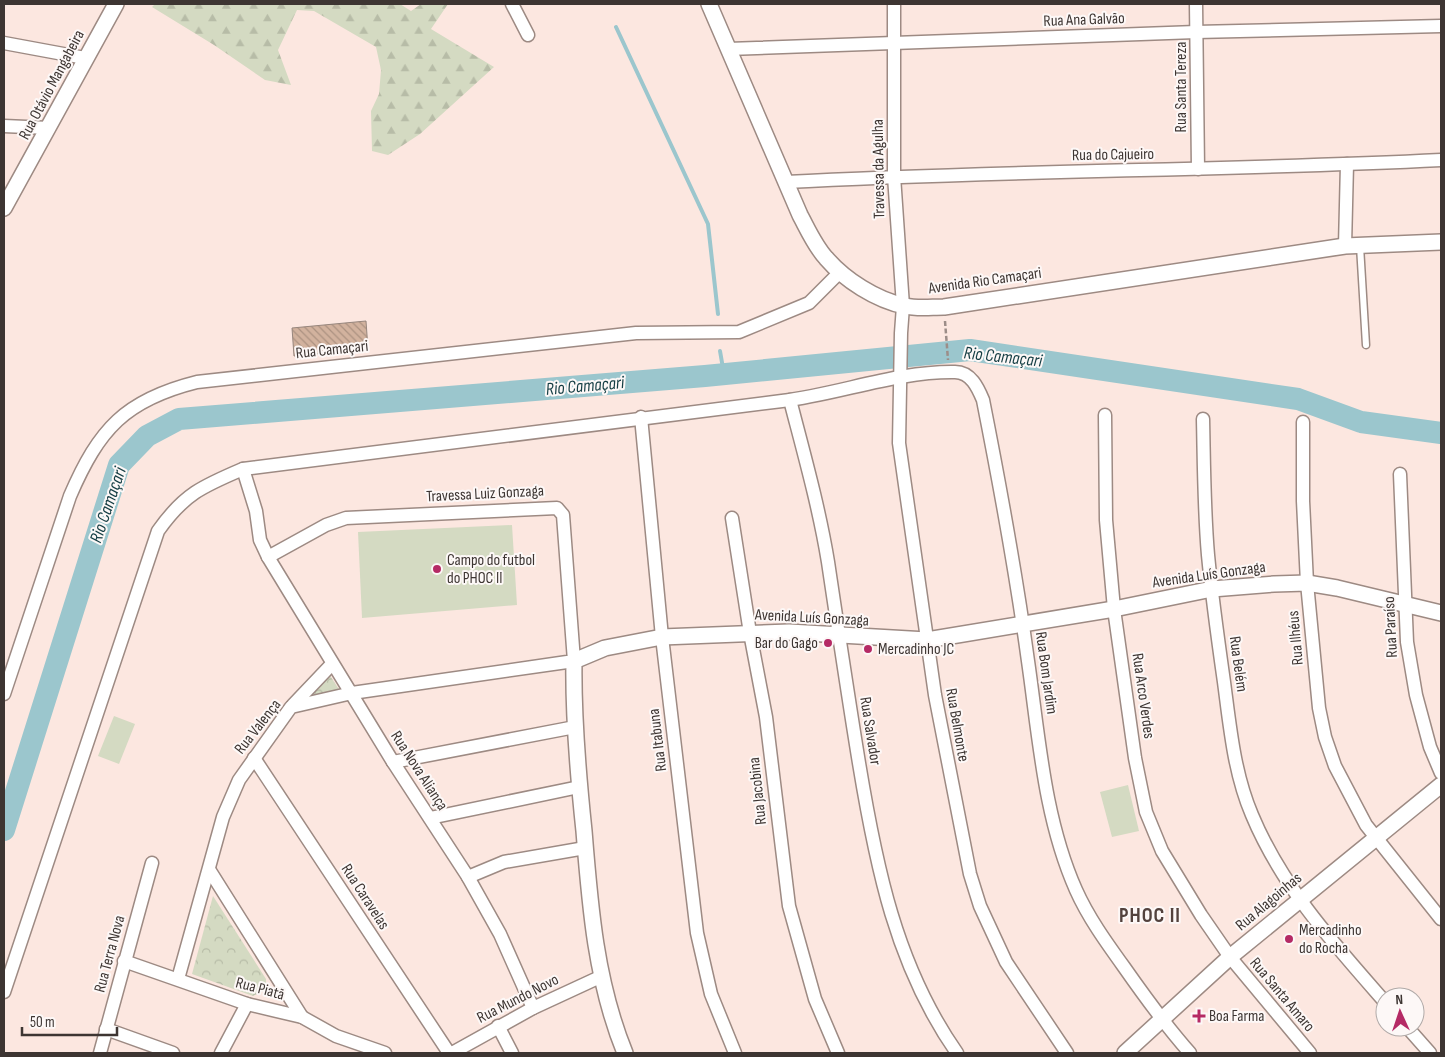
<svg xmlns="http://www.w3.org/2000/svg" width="1445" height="1057" viewBox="0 0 1445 1057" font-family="'Sofia Sans Condensed',sans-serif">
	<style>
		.green { fill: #d4dac2 }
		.forest { fill: url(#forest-firs) }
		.park { fill: url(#park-crowns) }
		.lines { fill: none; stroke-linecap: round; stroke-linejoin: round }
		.stream { stroke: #9bc6cd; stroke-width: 4 }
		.river { stroke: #9bc6cd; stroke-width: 22 }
		.building { fill: url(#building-back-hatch); stroke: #97867d }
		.service-casing { stroke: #9d8a83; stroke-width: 9 }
		.minor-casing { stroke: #9d8a83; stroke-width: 15 }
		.tertiary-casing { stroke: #9d8a83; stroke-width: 18 }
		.path { stroke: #9c8d88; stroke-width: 2.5; stroke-dasharray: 5 2.5; stroke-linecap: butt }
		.service { stroke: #fff; stroke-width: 6 }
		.minor { stroke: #fff; stroke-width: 12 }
		.tertiary { stroke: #fff; stroke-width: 15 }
		.poi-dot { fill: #b52a65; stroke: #fdf8f7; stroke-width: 2 }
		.labels { text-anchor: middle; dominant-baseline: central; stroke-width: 4; stroke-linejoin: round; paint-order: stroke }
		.street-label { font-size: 16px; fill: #3d3532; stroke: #fdf8f7 }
		.poi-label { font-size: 16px; fill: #3d3532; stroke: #fdf8f7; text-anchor: start }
		.water-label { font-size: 18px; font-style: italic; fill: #143d43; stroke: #fdf8f7 }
		.district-label { font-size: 21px; font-weight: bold; letter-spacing: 1px; fill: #53423d; stroke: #fdf8f7 }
	</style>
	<defs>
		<pattern id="forest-firs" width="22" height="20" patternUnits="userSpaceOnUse" patternTransform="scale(1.25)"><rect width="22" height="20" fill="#d4dac2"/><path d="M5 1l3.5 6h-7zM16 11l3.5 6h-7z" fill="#b7bca7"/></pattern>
		<pattern id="park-crowns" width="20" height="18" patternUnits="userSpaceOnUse" patternTransform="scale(1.25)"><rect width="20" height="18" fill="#d4dac2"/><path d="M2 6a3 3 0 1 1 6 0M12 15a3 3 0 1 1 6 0" fill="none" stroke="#b7bca7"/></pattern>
		<pattern id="building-back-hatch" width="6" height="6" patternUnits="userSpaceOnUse" patternTransform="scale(1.25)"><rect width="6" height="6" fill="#d2b29e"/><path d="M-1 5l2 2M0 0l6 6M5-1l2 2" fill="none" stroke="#ac9281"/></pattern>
	</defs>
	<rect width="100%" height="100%" fill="#fce7e0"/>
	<g class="green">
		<path d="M512 525 517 605 362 618 358 532Z"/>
		<path d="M114 716 135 724 119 764 98 756Z"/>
		<path d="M1128 785 1139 831 1112 837 1100 792Z"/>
	</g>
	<path class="forest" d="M155 4H400L411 11 421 4H448L431 29 494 67 420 134 388 155 372 151 371 111 379 94 381 70 376 47 314 11 297 10 278 50 291 85 265 80 214 45 152 7Z"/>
	<g class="park">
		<path d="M329 674 340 691 305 698Z"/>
		<path d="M213 896 266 979V990L253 996 192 974Z"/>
	</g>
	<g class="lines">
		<g class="stream">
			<path d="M616 27 708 224 718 314"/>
			<path d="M720 351 724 374"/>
		</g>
		<path class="river" d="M4 830 119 465 147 436 179 419 705 376 970 350 1298 399 1361 422 1441 433"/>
	</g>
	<path class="building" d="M366 321 368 349 294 356 292 328Z"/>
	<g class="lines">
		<g class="service-casing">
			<path id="service" d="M1360 246 1366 345"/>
		</g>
		<g class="minor-casing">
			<g id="minor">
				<path d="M512 4 528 35"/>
				<path d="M894 4V176L903 306 901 333 899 443 935 695 970 874 980 906 1006 962 1067 1053"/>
				<path d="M1196 4 1198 169"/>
				<path d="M4 43 85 58"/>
				<path d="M728 49 1196 32 1441 26"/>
				<path d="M4 126 49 128"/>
				<path d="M786 182C1004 170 1223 171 1441 160"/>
				<path d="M1345 246 1347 164"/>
				<path d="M790 400C804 454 819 507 828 562 838 629 848 696 859 763 876 866 896 966 957 1053"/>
				<path d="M1105 415 1106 520 1114 609 1135 758 1146 812 1162 851 1201 915 1230 957 1310 1053"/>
				<path d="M641 417 662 637 697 933 711 994 735 1053"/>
				<path d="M1203 419C1204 464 1204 509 1208 555 1212 597 1218 640 1224 682 1230 727 1234 773 1252 815 1282 887 1334 944 1385 1002"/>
				<path d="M1303 422V501L1307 583 1319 708 1325 737 1335 766 1366 825 1441 919"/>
				<path d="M243 469 256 511 260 540 268 557 393 762 468 877 500 934 533 1008"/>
				<path d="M1400 474 1407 642 1416 695 1430 747 1441 773"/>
				<path d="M732 518 750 633 766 717 789 906 815 999 838 1053"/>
				<path d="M4 694 70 496C99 429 125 400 197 382L636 333 739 332 809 303 840 272"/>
				<path d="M293 705 332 664"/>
				<path d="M254 758 449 1053"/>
				<path d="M393 762 575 727"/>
				<path d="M430 818 579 787"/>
				<path d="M210 871 302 1017"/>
				<path d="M468 877 504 862 585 848"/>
				<path d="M124 961 247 1004 302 1017 336 1036 385 1053"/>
				<path d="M178 979 223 817 239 780 291 707 352 693 574 661 563 515 557 508 346 518 326 525 268 557"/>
				<path d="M4 992 158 531C184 494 203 486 243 469 422 445 602 424 782 401 840 394 897 371 955 372 971 372 978 388 983 400 1000 486 1016 573 1028 661 1039 737 1044 818 1076 890 1088 917 1106 942 1124 967 1145 997 1166 1026 1190 1053"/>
				<path d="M498 1026 512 1053"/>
				<path d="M1407 1027 1430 1053"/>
				<path d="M106 1029 173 1053"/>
				<path d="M100 1053 152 863"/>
				<path d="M221 1053 247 1004"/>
				<path d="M452 1053 533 1008 600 977"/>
			</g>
		</g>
		<g class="tertiary-casing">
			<g id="tertiary">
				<path d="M709 4 800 215C808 230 815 246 826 258 845 280 876 300 905 306 918 309 931 307 944 307L1345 246 1441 242"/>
				<path d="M4 208 116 4"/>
				<path d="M625 1053C596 982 590 907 584 831 578 774 573 718 574 661L605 648 662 637 789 632 927 640 1114 609 1212 589 1274 584 1307 583 1337 588 1441 613"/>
				<path d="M1125 1053 1230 957 1441 785"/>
			</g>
		</g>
		<path class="path" d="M945 321 948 360"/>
		<use href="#service" class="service"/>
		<use href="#minor" class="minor"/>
		<use href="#tertiary" class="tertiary"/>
	</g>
	<g class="poi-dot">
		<circle cx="437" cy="569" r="5"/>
		<circle cx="828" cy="643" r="5"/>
		<circle cx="868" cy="649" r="5"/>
		<circle cx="1289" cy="939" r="5"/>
		<path d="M1196.5 1008.5h5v5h5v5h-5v5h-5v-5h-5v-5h5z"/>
	</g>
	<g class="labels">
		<g class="street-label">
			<text transform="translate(1084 20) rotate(-2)">Rua Ana Galvão</text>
			<text transform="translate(52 85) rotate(-62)">Rua Otávio Mangabeira</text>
			<text transform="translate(1181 87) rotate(-90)">Rua Santa Tereza</text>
			<text transform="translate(1113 155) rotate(-1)">Rua do Cajueiro</text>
			<text transform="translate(879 169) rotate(-91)">Travessa da Agulha</text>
			<text transform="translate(985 281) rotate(-8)">Avenida Rio Camaçari</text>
			<text transform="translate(332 350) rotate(-6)">Rua Camaçari</text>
			<text transform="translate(485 494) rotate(-3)">Travessa Luiz Gonzaga</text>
			<text transform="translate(1209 575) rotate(-8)">Avenida Luís Gonzaga</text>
			<text transform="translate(812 618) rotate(3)">Avenida Luís Gonzaga</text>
			<text transform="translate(1391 627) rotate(-93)">Rua Paraíso</text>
			<text transform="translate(1296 638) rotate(-95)">Rua Ilhéus</text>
			<text transform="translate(1238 664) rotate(82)">Rua Belém</text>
			<text transform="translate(1046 673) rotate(82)">Rua Bom Jardim</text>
			<text transform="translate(1143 696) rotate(82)">Rua Arco Verdes</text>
			<text transform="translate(957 725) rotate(80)">Rua Belmonte</text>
			<text transform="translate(258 727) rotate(-52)">Rua Valença</text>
			<text transform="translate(870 731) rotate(81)">Rua Salvador</text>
			<text transform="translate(658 740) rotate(-97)">Rua Itabuna</text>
			<text transform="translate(419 771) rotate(57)">Rua Nova Aliança</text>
			<text transform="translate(758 791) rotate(-96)">Rua Jacobina</text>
			<text transform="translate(365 897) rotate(57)">Rua Caravelas</text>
			<text transform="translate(1269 902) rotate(-40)">Rua Alagoinhas</text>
			<text transform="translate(110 954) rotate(-75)">Rua Terra Nova</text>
			<text transform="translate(260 989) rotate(15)">Rua Piatã</text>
			<text transform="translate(1282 995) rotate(50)">Rua Santa Amaro</text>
			<text transform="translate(518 999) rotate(-27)">Rua Mundo Novo</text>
		</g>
		<g class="poi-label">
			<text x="447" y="560">Campo do futbol<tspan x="447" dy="18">do PHOC II</tspan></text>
			<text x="818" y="643" text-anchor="end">Bar do Gago</text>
			<text x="878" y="649">Mercadinho JC</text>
			<text x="1299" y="930">Mercadinho<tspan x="1299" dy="18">do Rocha</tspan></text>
			<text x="1209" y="1016">Boa Farma</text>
		</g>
		<g class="water-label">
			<text transform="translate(1003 357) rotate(6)">Rio Camaçari</text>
			<text transform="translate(585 386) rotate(-5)">Rio Camaçari</text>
			<text transform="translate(108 505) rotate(-71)">Rio Camaçari</text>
		</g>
		<g class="district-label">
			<text x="1150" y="915">PHOC II</text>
		</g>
	</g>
	<rect width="1445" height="1057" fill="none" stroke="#3d3532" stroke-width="10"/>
	<g transform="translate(1400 1012) rotate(357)"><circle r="24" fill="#fdf8f7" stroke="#b0aaa8"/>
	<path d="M0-4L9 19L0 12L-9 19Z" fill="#b52a65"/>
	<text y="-8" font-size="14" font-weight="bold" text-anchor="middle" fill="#3d3532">N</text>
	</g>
	<path d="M22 1027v8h95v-8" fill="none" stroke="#3d3532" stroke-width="2.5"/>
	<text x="30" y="1027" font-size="15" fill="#3d3532" stroke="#fdf8f7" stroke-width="4" paint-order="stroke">50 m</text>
</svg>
